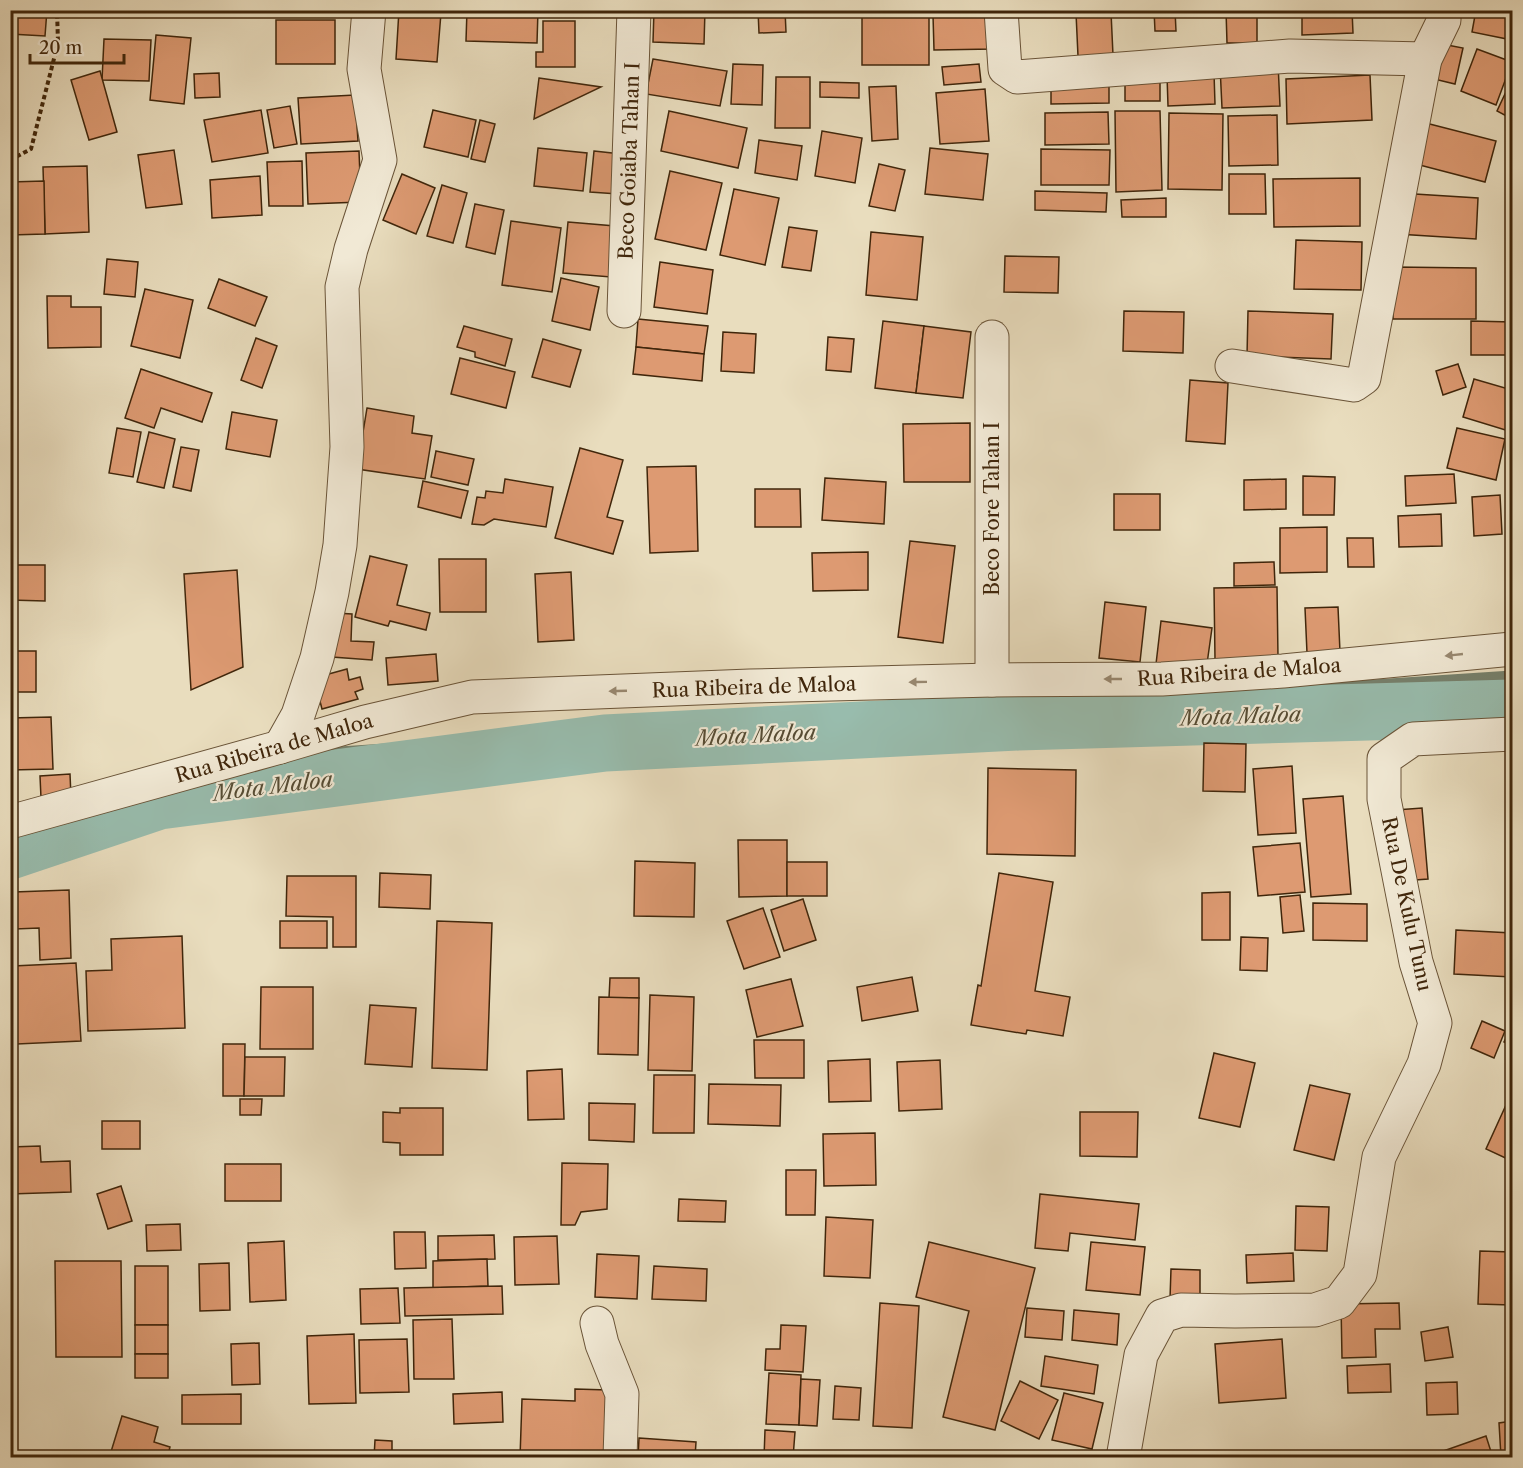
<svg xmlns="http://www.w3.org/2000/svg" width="1523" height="1468" viewBox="0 0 1523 1468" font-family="'Libre Caslon Text',serif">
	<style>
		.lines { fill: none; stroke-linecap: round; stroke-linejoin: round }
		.stream { stroke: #75806c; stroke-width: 9 }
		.river { stroke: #98bcad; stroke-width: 57 }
		.building { fill: #dd9a72; stroke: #40260b; stroke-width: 1.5 }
		.minor-casing { stroke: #6a5438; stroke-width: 35 }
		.path { stroke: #40260b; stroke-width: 4; stroke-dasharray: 4.5 3; stroke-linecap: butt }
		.minor { stroke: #f1e9d5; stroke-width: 33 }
		.oneway { fill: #988870 }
		.labels { text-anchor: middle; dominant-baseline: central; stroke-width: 4.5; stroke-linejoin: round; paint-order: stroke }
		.street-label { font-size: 20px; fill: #40260b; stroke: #f1e9d5 }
		.water-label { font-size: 21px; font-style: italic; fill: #564c34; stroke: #f1e9d5 }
	</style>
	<rect width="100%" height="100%" fill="#e9ddbe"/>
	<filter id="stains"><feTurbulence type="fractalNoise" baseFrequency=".00333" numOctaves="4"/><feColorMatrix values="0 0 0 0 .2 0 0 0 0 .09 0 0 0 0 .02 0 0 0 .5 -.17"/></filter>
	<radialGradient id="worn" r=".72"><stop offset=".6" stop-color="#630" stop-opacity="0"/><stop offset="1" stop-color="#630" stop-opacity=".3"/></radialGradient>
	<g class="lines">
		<path class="stream" d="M308 753 1512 675"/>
		<path class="river" d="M10 851 159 801 605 743 1018 722 1512 708"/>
	</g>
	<g class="building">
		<path d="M10 10H47L45 36 10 34Z"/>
		<path d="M127 10H158L157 17 127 16Z"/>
		<path d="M164 10H192L191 17 164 12Z"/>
		<path d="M399 10 441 13 437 62 396 59Z"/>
		<path d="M467 10H538L537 43 466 41Z"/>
		<path d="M654 10H705L704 44 653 42Z"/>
		<path d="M758 10H785L786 32 759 33Z"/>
		<path d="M1154 10H1175L1176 31H1155Z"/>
		<path d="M1226 10H1257V43H1227Z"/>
		<path d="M1302 10H1352L1353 33 1302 35Z"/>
		<path d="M1476 10H1512V40L1472 32Z"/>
		<path d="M1111 12 1113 55 1078 56 1076 13Z"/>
		<path d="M992 13 993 49 934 50 933 15Z"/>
		<path d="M862 16 929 17V65H862Z"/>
		<rect x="276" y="20" width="59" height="44"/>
		<path d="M543 21H575V67H536V52H543Z"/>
		<path d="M156 35 191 38 184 104 150 100Z"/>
		<path d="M104 39 151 40 149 81 102 80Z"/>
		<path d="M1442 44 1463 48 1455 84 1434 79Z"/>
		<path d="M1477 49 1512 62 1496 105 1461 91Z"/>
		<path d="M653 59 727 71 720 106 646 94Z"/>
		<path d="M1278 63 1280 106 1222 108 1220 66Z"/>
		<path d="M733 64 763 65 762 105 731 104Z"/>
		<path d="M979 64 981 82 944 85 942 67Z"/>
		<path d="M100 71 117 132 89 140 71 80Z"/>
		<path d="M219 73 220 97 195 98 194 74Z"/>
		<path d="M1214 73 1215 104 1168 106 1167 75Z"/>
		<rect x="1125" y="74" width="35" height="27"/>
		<path d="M1370 75 1372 120 1287 124 1286 79Z"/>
		<path d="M776 77H810V128H775Z"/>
		<path d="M1109 77V103L1051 104V78Z"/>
		<path d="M539 78 601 87 534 119Z"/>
		<path d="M1512 79V119L1497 111Z"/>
		<path d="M820 82 859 83V98L820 97Z"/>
		<path d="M896 86 898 139 872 141 869 87Z"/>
		<path d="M985 89 989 141 940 144 936 93Z"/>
		<path d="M355 95 358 141 301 144 298 98Z"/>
		<path d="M290 106 297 144 274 148 267 110Z"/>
		<path d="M261 110 268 153 212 162 204 120Z"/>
		<path d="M433 110 476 120 468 157 424 147Z"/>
		<path d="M669 111 747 128 738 168 661 151Z"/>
		<path d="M1115 111H1160L1162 190 1116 192Z"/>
		<path d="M1108 112 1109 144 1045 145V113Z"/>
		<path d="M1169 113 1223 114 1222 190 1168 189Z"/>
		<path d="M1277 115 1278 165 1229 166 1228 116Z"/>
		<path d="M480 120 495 124 485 162 471 159Z"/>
		<path d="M1418 121 1496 141 1485 182 1408 162Z"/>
		<path d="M822 131 862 138 855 183 815 176Z"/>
		<path d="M759 140 802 146 797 180 755 173Z"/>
		<path d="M538 148 587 153 583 191 534 186Z"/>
		<path d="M930 148 988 154 983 200 925 194Z"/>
		<path d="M1041 149 1110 150 1109 185H1041Z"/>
		<path d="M174 150 182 204 146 208 138 155Z"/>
		<path d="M359 151 361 202 308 204 306 153Z"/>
		<path d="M594 151 621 154 618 194 590 192Z"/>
		<path d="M302 161 303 206H269L267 162Z"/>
		<path d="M879 164 905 170 895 211 869 206Z"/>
		<path d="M87 166 89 232 45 234 43 167Z"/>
		<path d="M670 171 722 183 706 250 655 239Z"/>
		<path d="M402 174 435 188 416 234 383 220Z"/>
		<path d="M1229 174H1265L1266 214H1229Z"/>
		<path d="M260 176 262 215 212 218 210 180Z"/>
		<path d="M1360 178V226L1274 227 1273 179Z"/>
		<path d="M44 181 45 234 10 235V182Z"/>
		<path d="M442 185 467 193 453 243 427 236Z"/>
		<path d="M734 189 779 198 765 265 720 255Z"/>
		<path d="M1035 191 1107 193 1106 212 1035 210Z"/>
		<path d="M1399 193 1478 198 1476 239 1397 234Z"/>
		<path d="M1166 198V217H1122L1121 200Z"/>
		<path d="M475 204 504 210 495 254 466 247Z"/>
		<path d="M511 221 561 228 552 292 502 285Z"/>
		<path d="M568 222 615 226 611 277 563 273Z"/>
		<path d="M789 227 817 231 811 271 782 267Z"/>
		<path d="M871 232 923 237 917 300 866 295Z"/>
		<path d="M1296 240 1362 242 1361 290 1294 289Z"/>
		<path d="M1005 256 1059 257 1058 293 1004 292Z"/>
		<path d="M107 259 138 262 135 297 104 294Z"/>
		<path d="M660 262 713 270 707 314 654 307Z"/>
		<path d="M1393 267 1476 268V319H1393Z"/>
		<path d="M561 278 599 287 590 330 552 321Z"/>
		<path d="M219 279 267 297 255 326 208 308Z"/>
		<path d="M145 289 193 300 180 358 131 346Z"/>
		<path d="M47 296H71V307H101V347L48 348Z"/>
		<path d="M1124 311 1184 312 1183 353 1123 351Z"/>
		<path d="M1248 311 1333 314 1331 359 1247 356Z"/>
		<path d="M638 319 708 326 704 354 636 347Z"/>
		<path d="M883 321 924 326 916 393 875 388Z"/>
		<path d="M1471 321 1512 322V355H1471Z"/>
		<path d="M464 326 512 339 505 366 475 357V352L457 347Z"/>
		<path d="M924 326 971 332 963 398 916 393Z"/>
		<path d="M723 332 756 334 754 373 721 371Z"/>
		<path d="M828 337 854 339 851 372 826 370Z"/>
		<path d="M256 338 277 346 262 388 241 380Z"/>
		<path d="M543 339 581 350 570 387 532 377Z"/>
		<path d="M636 347 704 354 702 381 633 374Z"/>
		<path d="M460 358 515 372 506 408 451 394Z"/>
		<path d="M1458 364 1466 387 1443 395 1436 371Z"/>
		<path d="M141 369 212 393 202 422 161 408 154 428 125 418Z"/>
		<path d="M1474 379 1512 390V432L1463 417Z"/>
		<path d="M1190 380 1228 383 1225 444 1186 441Z"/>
		<path d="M367 408 414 416 412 433 432 436 425 479 357 469Z"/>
		<path d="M232 412 277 420 270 457 226 449Z"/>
		<path d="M970 423V482H904L903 424Z"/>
		<path d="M117 428 141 432 133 477 109 473Z"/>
		<path d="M1457 428 1505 439 1496 480 1447 468Z"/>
		<path d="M149 432 175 439 164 488 137 482Z"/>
		<path d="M181 447 199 450 191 491 173 487Z"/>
		<path d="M580 448 623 460 607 517 623 521 613 554 555 538Z"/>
		<path d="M436 451 474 459 468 485 431 477Z"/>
		<path d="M696 466 698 551 650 553 647 467Z"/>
		<path d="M1454 474 1456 503 1406 506 1405 476Z"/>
		<path d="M1303 476 1335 477 1334 515H1303Z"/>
		<path d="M825 478 886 482 884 524 822 520Z"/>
		<path d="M505 479 553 487 546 527 494 519 484 525 472 524 477 497 485 498 486 491 503 493Z"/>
		<path d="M1286 479V509L1244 510V480Z"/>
		<path d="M423 481 468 491 461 518 418 507Z"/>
		<path d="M755 489H800L801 527H755Z"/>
		<rect x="1114" y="494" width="46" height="36"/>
		<path d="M1500 495 1502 534 1474 536 1472 497Z"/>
		<path d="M1441 514 1442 546 1399 547 1398 516Z"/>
		<path d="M1327 527V572L1280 573V528Z"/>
		<path d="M1347 538H1373L1374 567H1348Z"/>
		<path d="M910 541 955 546 943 643 898 637Z"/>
		<path d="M868 552V590L813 591 812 553Z"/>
		<path d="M370 556 407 565 397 605 430 613 426 630 390 621 388 626 355 617Z"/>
		<path d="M439 559H486V612H440Z"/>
		<path d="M1274 562 1275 585 1234 586V563Z"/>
		<path d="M10 565H45V601L10 600Z"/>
		<path d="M237 570 243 667 191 690 184 574Z"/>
		<path d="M571 572 574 640 538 642 535 574Z"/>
		<path d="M1277 587 1278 657 1215 659 1214 588Z"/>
		<path d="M1105 602 1146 607 1140 662 1099 658Z"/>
		<path d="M1338 607 1340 652 1307 653 1305 608Z"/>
		<path d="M335 613 352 614 351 641 374 642 372 660 332 657Z"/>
		<path d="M1161 621 1212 628 1206 671 1156 664Z"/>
		<rect x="10" y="651" width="26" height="41"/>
		<path d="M436 654 438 681 388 685 386 658Z"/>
		<path d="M347 669 349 680 360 677 363 689 355 692 358 699 322 709 314 678Z"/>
		<path d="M51 717 53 769 10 770V718Z"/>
		<path d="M1204 743 1246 744 1245 792 1203 791Z"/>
		<path d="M1292 766 1296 833 1258 835 1253 769Z"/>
		<path d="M988 768 1076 770 1075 856 987 854Z"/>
		<path d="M70 774 71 797 41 798 40 776Z"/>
		<path d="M1343 796 1351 894 1311 897 1303 799Z"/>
		<path d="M1422 808 1428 879 1402 881 1396 810Z"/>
		<path d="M738 840H787V896L739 897Z"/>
		<path d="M1300 843 1305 892 1258 896 1253 847Z"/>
		<path d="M635 861 695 863 694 917 634 916Z"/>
		<rect x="787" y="862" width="40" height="34"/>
		<path d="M380 873 431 875 430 909 379 907Z"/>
		<path d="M999 873 1053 882 1035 991 1070 997 1063 1036 1027 1030 1026 1034 971 1025 978 985 981 986Z"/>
		<path d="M287 876H356V947H333V917L286 916Z"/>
		<path d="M69 890 71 958 40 960 39 928 15 929 14 892Z"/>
		<path d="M1230 892V940H1202V893Z"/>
		<path d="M1300 895 1304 931 1283 933 1280 897Z"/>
		<path d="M803 899 816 940 784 951 771 910Z"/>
		<path d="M1313 903 1367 904V941L1313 940Z"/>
		<path d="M763 908 780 957 744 969 727 921Z"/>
		<rect x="280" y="921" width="47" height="27"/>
		<path d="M437 921 492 923 487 1070 432 1068Z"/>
		<path d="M1456 930 1512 933V977L1454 974Z"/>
		<path d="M182 936 185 1028 88 1031 86 971 112 970 111 939Z"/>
		<path d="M1241 937 1268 938 1267 971 1240 970Z"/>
		<path d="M76 963 81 1041 17 1044 13 966Z"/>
		<path d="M912 977 918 1011 862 1021 857 987Z"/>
		<path d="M610 978H639V998H609Z"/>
		<path d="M791 979 803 1026 757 1037 746 990Z"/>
		<path d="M261 987H313V1049H260Z"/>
		<path d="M650 995 694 997 692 1071 648 1070Z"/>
		<path d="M599 997 639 998 638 1055 598 1054Z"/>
		<path d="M370 1005 416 1008 412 1067 365 1064Z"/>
		<path d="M1482 1021 1505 1031 1494 1058 1471 1048Z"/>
		<path d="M1512 1026V1046L1504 1042Z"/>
		<path d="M754 1040H804V1078H755Z"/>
		<path d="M223 1044H245L244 1096H223Z"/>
		<path d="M1214 1053 1255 1063 1240 1127 1199 1118Z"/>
		<path d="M245 1057H285L284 1096H244Z"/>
		<path d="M870 1059 871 1101 829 1102 828 1061Z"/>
		<path d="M940 1060 942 1109 899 1111 897 1062Z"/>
		<path d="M562 1069 564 1119 528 1120 527 1071Z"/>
		<path d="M654 1075H695L694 1133H653Z"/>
		<path d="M709 1084 781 1085 780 1126 708 1124Z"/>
		<path d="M1310 1085 1350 1094 1334 1160 1294 1150Z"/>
		<path d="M240 1099H262L261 1115H240Z"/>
		<path d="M589 1103 635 1104 634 1142 589 1140Z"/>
		<path d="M1506 1105 1512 1108V1161L1486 1149Z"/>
		<path d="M400 1108H443V1155H400V1143L383 1142V1112L400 1113Z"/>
		<path d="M1080 1112H1138L1137 1157 1080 1156Z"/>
		<rect x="102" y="1121" width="38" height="28"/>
		<path d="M875 1133 876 1185 824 1186 823 1134Z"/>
		<path d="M40 1146 41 1162 70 1161 71 1192 10 1194V1147Z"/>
		<path d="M562 1163 608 1164 607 1209 581 1212 575 1225H561Z"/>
		<rect x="225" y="1164" width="56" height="37"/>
		<path d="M786 1170H816L815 1215H786Z"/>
		<path d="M121 1186 132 1221 108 1229 97 1194Z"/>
		<path d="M1040 1194 1139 1204 1135 1240 1070 1233 1068 1251 1035 1248Z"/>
		<path d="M679 1199 726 1201 725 1222 678 1221Z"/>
		<path d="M1296 1206 1329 1207 1327 1251 1295 1250Z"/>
		<path d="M826 1217 873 1220 870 1278 824 1276Z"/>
		<path d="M180 1224 181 1250 147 1251 146 1225Z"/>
		<path d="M394 1232H425L426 1268 395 1269Z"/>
		<path d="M494 1235 495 1259 438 1260V1236Z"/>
		<path d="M557 1236 559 1284 515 1285 514 1237Z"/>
		<path d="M284 1241 286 1300 250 1302 248 1243Z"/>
		<path d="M929 1242 1035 1268 995 1430 943 1417 969 1311 916 1297Z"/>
		<path d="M1091 1242 1145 1247 1140 1295 1086 1290Z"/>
		<path d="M1480 1251 1512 1252V1291H1511V1305L1478 1304Z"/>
		<path d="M1293 1253 1294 1281 1247 1283 1246 1255Z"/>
		<path d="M597 1254 639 1256 637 1299 595 1297Z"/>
		<path d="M487 1259 488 1286 433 1288V1261Z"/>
		<path d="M55 1261H121L122 1357H56Z"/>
		<path d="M229 1263 230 1310 200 1311 199 1264Z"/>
		<rect x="135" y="1266" width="33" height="59"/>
		<path d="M654 1266 707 1269 706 1301 652 1299Z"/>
		<path d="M1171 1269 1200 1270V1299H1170Z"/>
		<path d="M502 1286 503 1314 405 1316 404 1288Z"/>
		<path d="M398 1288 400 1323 361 1324 360 1289Z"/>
		<path d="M10 1299H15L16 1338H10Z"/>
		<path d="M880 1303 919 1306 912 1428 873 1426Z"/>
		<path d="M1399 1303 1400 1329H1375L1376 1357 1342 1358 1341 1304Z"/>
		<path d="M1027 1308 1064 1311 1062 1340 1025 1337Z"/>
		<path d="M1074 1310 1119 1314 1117 1345 1072 1340Z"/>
		<path d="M452 1319 454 1379H414L413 1320Z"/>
		<rect x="135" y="1325" width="33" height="29"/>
		<path d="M781 1325 806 1326 803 1372 765 1370 766 1349H780Z"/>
		<path d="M1448 1327 1453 1357 1425 1361 1421 1332Z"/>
		<path d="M354 1334 356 1403 309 1404 307 1336Z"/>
		<path d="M407 1339 409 1392 360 1393 359 1340Z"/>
		<path d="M1282 1339 1286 1398 1219 1403 1215 1344Z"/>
		<path d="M259 1343 260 1384 232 1385 231 1344Z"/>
		<rect x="135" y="1354" width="33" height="24"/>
		<path d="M1045 1356 1098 1365 1094 1394 1041 1386Z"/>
		<path d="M1390 1364 1391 1392 1348 1393 1347 1366Z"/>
		<path d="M769 1373 801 1375 799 1425 766 1424Z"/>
		<path d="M801 1379 820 1380 817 1426 799 1425Z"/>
		<path d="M1020 1381 1058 1400 1039 1439 1001 1421Z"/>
		<path d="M1457 1382 1458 1414 1427 1415 1426 1383Z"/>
		<path d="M835 1386 861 1388 859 1420 833 1419Z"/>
		<path d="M575 1389 608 1390 606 1458H520L522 1399 575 1401Z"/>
		<path d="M502 1392 503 1422 454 1424 453 1394Z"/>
		<path d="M1064 1393 1103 1403 1092 1449 1052 1440Z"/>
		<path d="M241 1394V1424H182V1395Z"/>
		<path d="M122 1416 158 1427 154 1442 170 1447 167 1458H120L110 1455Z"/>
		<path d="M1512 1421V1456L1501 1457 1499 1423Z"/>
		<path d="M765 1430 795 1432 793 1458H764Z"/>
		<path d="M1486 1436 1493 1458H1433L1432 1455Z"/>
		<path d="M639 1438 696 1442 695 1458H638Z"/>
		<path d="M375 1440 392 1441V1458H374Z"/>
	</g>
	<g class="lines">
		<g class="minor-casing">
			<g id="minor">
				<path d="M1001 10 1005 69 1017 77 1290 56 1425 59"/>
				<path d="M624 311 634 10"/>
				<path d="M1232 366 1354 385 1364 378 1425 59 1444 20V10"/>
				<path d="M992 680V337"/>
				<path d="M280 747 298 715 317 658 332 592 340 545 347 447 342 287 351 249 380 160 364 69 369 10"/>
				<path d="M10 822 280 747 365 722 472 697 750 686 992 680 1162 679 1283 671 1512 649"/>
				<path d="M597 1323 602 1344 622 1394 620 1458"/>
				<path d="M1123 1458 1141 1355 1162 1316 1181 1310 1235 1311 1315 1310 1339 1302 1360 1274 1379 1157 1424 1064 1435 1023 1416 962 1384 799V759L1413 739 1512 734"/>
			</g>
		</g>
		<path class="path" d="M10 160 31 149 58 43 57 10"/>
		<use href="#minor" class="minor"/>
	</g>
	<defs><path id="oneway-solid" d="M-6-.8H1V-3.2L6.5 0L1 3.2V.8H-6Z" transform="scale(1.5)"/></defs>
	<g class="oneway">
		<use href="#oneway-solid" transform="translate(1454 655) rotate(174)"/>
		<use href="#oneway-solid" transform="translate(1113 679) rotate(180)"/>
		<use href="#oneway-solid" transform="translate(918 682) rotate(179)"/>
		<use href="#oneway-solid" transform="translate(618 691) rotate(178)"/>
	</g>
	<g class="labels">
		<g class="street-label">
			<text transform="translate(629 161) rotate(-88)">Beco Goiaba Tahan I</text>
			<text transform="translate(992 509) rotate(-90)">Beco Fore Tahan I</text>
			<text transform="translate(1239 672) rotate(-4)">Rua Ribeira de Maloa</text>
			<text transform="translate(754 687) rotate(-2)">Rua Ribeira de Maloa</text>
			<text transform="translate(274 748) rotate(-16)">Rua Ribeira de Maloa</text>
			<text transform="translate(1407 904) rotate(78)">Rua De Kulu Tunu</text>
		</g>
		<g class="water-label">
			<text transform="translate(1241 716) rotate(-2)">Mota Maloa</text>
			<text transform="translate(756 735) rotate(-3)">Mota Maloa</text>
			<text transform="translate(273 786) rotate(-7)">Mota Maloa</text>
		</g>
	</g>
	<rect width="1523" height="1468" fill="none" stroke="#e9ddbe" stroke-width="36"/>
	<rect x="12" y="12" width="1499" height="1444" fill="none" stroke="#40260b" stroke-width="3"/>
	<rect x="18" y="18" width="1487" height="1432" fill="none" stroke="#40260b" stroke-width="1.5"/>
	<path d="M30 54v9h94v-9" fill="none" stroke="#40260b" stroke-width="3"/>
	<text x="39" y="54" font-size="18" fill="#40260b" stroke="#f1e9d5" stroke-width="4.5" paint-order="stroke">20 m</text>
	<rect width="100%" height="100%" filter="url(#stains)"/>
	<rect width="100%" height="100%" fill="url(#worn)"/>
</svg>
